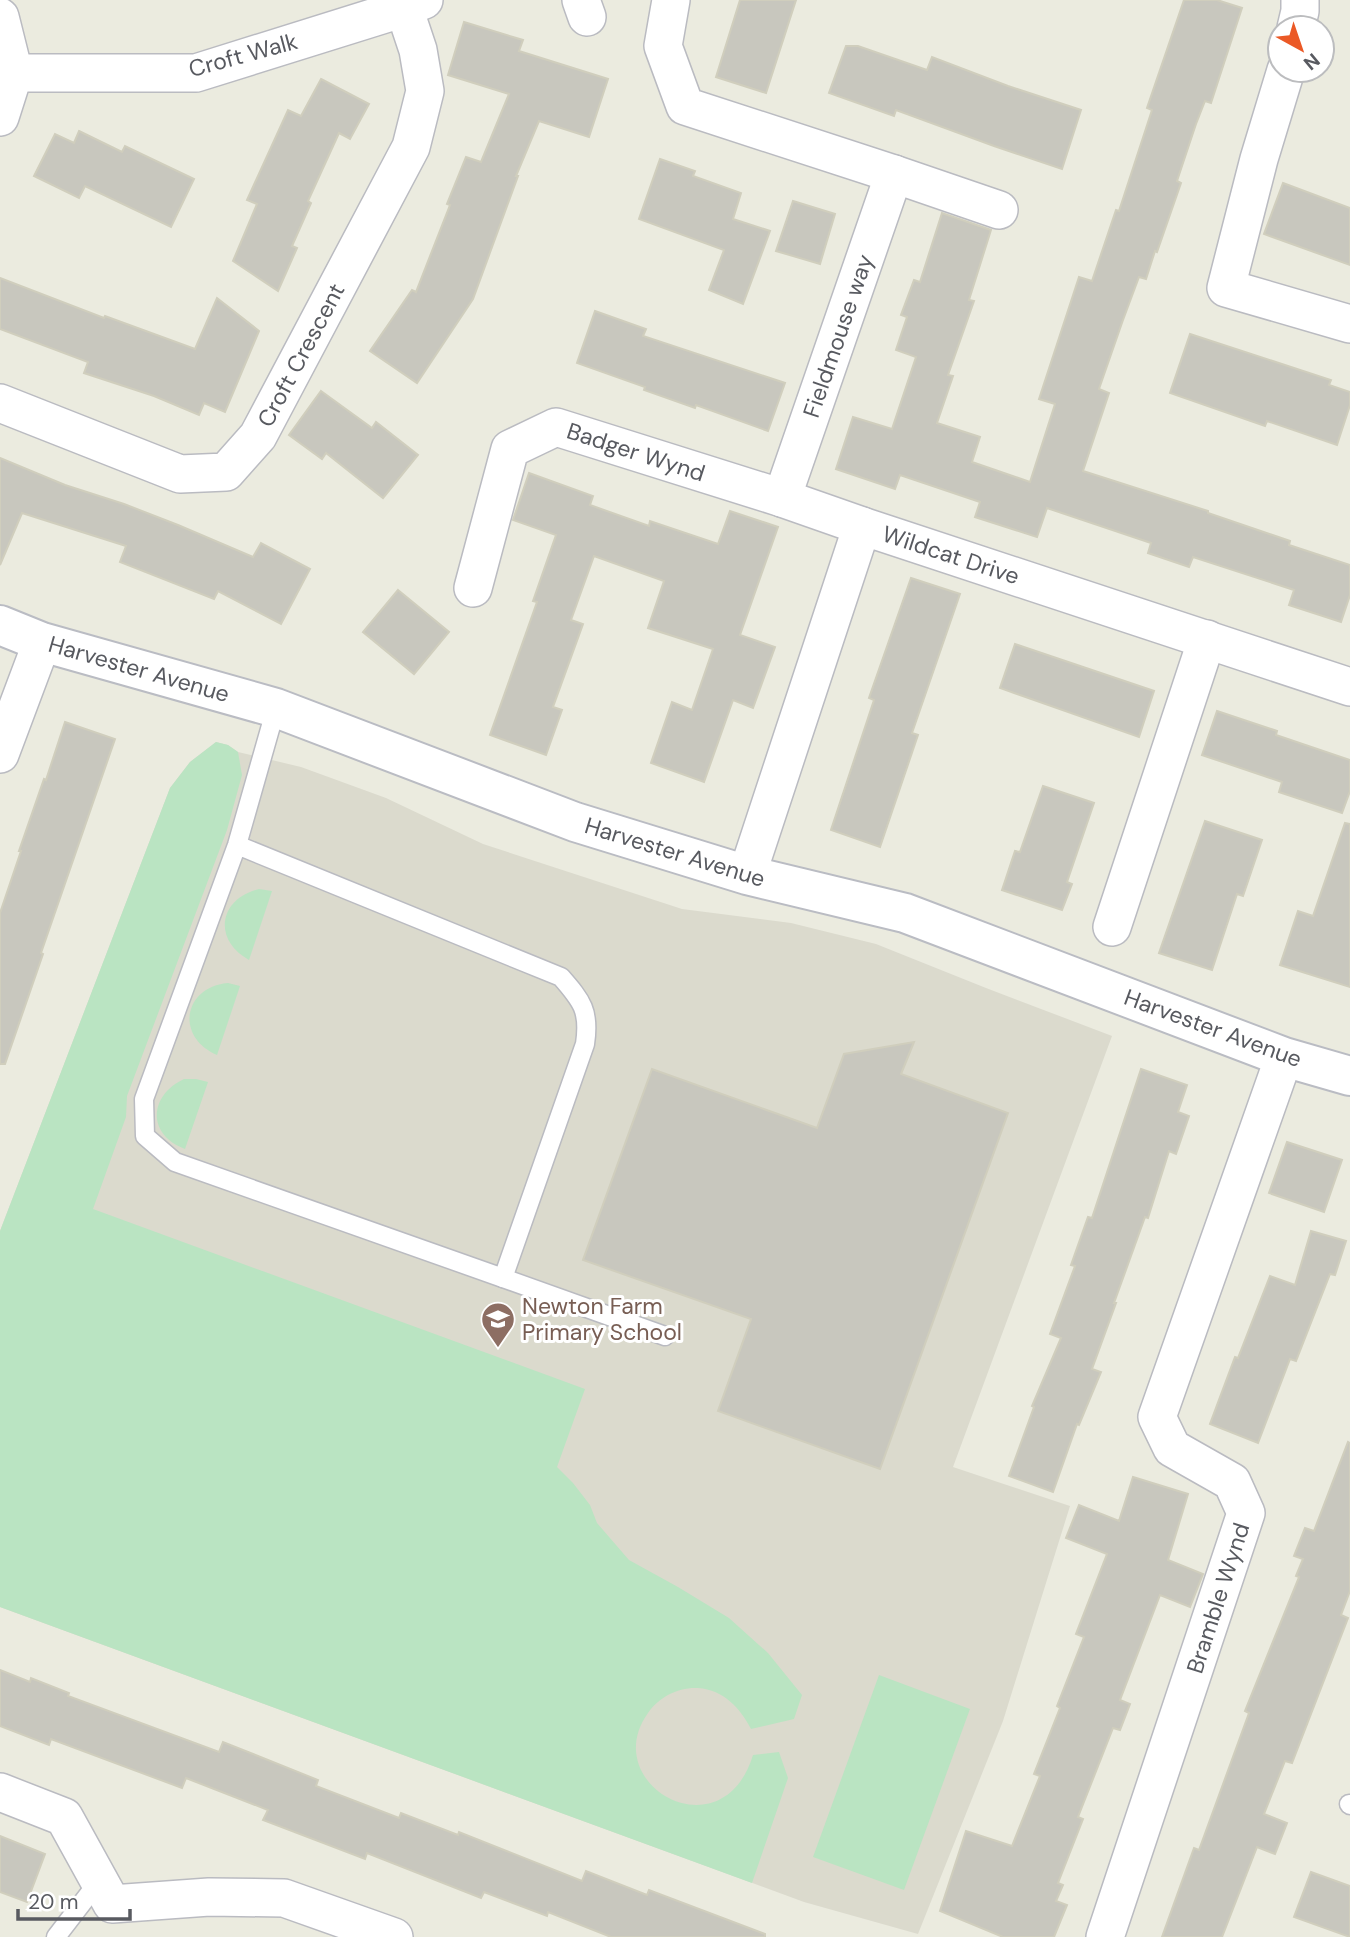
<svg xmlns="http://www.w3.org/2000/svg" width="1350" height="1937" viewBox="0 0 1350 1937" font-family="'DM Sans',sans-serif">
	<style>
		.education { fill: #dbdacd }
		.green { fill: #bae4c2 }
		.building { fill: #c8c7be; stroke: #d0cebd; stroke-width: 2 }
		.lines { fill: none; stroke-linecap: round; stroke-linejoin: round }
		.lane-casing { stroke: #babbc1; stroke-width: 21 }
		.street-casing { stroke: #babbc1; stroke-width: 40 }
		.secondary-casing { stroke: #babcc3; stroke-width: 42 }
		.lane { stroke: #fff; stroke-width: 18 }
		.street { stroke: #fff; stroke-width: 37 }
		.secondary { stroke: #fff; stroke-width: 38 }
		.labels { text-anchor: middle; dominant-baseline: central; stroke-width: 6; stroke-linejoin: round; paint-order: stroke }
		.street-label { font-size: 23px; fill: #585a60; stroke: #fff }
		.education-label { font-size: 23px; fill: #785e54; stroke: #fff; text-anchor: start }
	</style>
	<rect width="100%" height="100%" fill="#ebebdf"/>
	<path class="education" d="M216 742 228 745 238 752 301 767 386 798 483 844 682 909 791 923 876 944 986 988 1112 1036 953 1467 1070 1506 1003 1721 918 1934 804 1902 0 1607V1231L170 788 190 762Z"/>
	<g class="green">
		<path d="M216 742 228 745 238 752 242 775 227 830 127 1096 126 1117 93 1209 585 1389 557 1467 573 1483 590 1505 597 1523 629 1560 678 1587 729 1618 768 1653 802 1695 794 1719 751 1729C740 1708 724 1690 698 1688 678 1687 659 1697 648 1713 597 1784 722 1856 753 1755L779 1752 788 1778 752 1883 0 1607V1231L170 788 190 762Z"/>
		<path d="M259 889 272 891 249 960C212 939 219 899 259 889Z"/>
		<path d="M228 983 240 986 217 1055C175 1037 183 987 228 983Z"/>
		<path d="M184 1079H196L208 1082 185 1149C147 1135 148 1096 184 1079Z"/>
		<path d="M879 1675 970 1709 904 1890 813 1857Z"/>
	</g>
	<g class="building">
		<path d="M740 0H796L766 93 716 77Z"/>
		<path d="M1184 0H1217L1242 8 1211 103 1205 101 1196 124 1177 181 1181 183 1157 252 1155 251 1146 279 1139 277 1123 320 1099 389 1109 393 1083 471 1208 511V513L1290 541 1289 545 1350 565V595L1341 622 1289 605 1294 590 1193 557 1189 567 1148 553 1151 543 1047 508 1037 537 975 517 980 502 900 475 895 489 836 469 853 417 892 429 916 357 896 350 907 317 901 315 914 280 920 282 942 213 991 230 969 300 974 301 948 375 953 376 937 423 980 437 972 462 1030 482 1055 404 1039 399 1079 277 1092 281 1116 210 1119 211 1152 110 1147 108Z"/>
		<path d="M464 22 523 40 519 51 608 79 589 137 539 121 516 176H518L473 299 417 383 370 351 412 290 416 292 450 205 447 204 466 157 481 162 509 94 448 75Z"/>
		<path d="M846 46H858L927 70 932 57 1008 86 1081 110 1062 169 994 146 896 110 894 116 829 93Z"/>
		<path d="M321 79 369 104 350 139 339 133 308 201 311 203 292 246 297 248 278 291 233 261 257 204 247 200 288 110 301 116Z"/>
		<path d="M79 131 122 152 125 146 194 179 171 227 85 186 79 198 34 176 55 134 74 143Z"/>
		<path d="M660 159 695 171 693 176 741 193 733 219 770 231 743 304 709 290 724 250 639 219Z"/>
		<path d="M1283 183 1350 208V265L1264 234Z"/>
		<path d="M793 201 835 214 820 264 776 251Z"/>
		<path d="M0 278 104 318 105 316 195 349 217 298 259 331 225 412 204 403 199 415 154 396 84 373 88 362 0 329Z"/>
		<path d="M595 311 646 329 643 336 785 383 768 431 696 405 695 408 644 390 645 387 577 363Z"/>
		<path d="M1190 334 1331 380 1329 385 1350 392V405L1337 445 1267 421 1265 426 1170 393Z"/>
		<path d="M321 391 372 428 376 422 418 455 383 498 326 453 322 459 289 435Z"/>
		<path d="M0 458 65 485 124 504 178 525 253 557 261 543 310 569 281 624 218 591 214 599 120 562 126 546 22 513 0 565Z"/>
		<path d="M529 473 593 496 590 505 649 526 650 521 718 544 730 511 778 527 740 635 775 647 753 708 733 700 704 782 651 763 672 702 692 710 713 649 648 628 664 581 594 556 571 620 583 624 553 707 562 710 546 755 490 735 537 602 533 601 556 535 513 520Z"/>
		<path d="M911 578 960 594 912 733 918 735 880 847 831 830 874 700 869 698Z"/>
		<path d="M398 590 449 632 414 674 363 632Z"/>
		<path d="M1015 644 1154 691 1139 737 1000 688Z"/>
		<path d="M1217 711 1277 731 1276 735 1350 760V791L1342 813 1279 792 1282 782 1202 755Z"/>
		<path d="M65 722 115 739 41 953 43 954 5 1064H0V913L21 851H19L44 779 46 780Z"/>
		<path d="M1043 786 1094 803 1067 882 1072 884 1062 910 1002 890 1015 851 1020 852Z"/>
		<path d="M1205 821 1262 840 1243 896 1237 894 1212 970 1159 953Z"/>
		<path d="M1345 823 1350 824V987L1280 965 1298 911 1313 916Z"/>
		<path d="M914 1042 901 1074 1008 1113 880 1469 718 1411 751 1319 583 1260 652 1069 817 1128 844 1054Z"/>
		<path d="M1141 1069 1187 1085 1178 1112 1189 1116 1176 1154 1169 1151 1148 1218 1145 1217 1114 1303H1116L1092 1369 1101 1372 1079 1425 1077 1424 1053 1492 1009 1476 1034 1407 1032 1406 1061 1338 1050 1334 1075 1266 1071 1265 1088 1217 1092 1218Z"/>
		<path d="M1287 1142 1342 1160 1324 1212 1269 1193Z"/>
		<path d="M1311 1231 1346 1241 1335 1275 1330 1274 1296 1361 1290 1359 1258 1443 1210 1424 1235 1357 1238 1358 1270 1276 1295 1285Z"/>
		<path d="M1348 1442 1350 1443V1591L1341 1615 1348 1618 1292 1763 1285 1761 1264 1814 1287 1823 1275 1854 1257 1847 1222 1937H1162L1194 1848 1199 1850 1249 1713 1245 1711 1299 1577 1296 1576 1303 1559 1294 1556 1305 1528 1314 1531Z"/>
		<path d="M1133 1477 1188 1494 1168 1560 1203 1574 1190 1607 1160 1595 1120 1700 1130 1704 1120 1730 1113 1728 1078 1817 1083 1819 1058 1883 1063 1885 1056 1901 1067 1905 1054 1937H1003L940 1911 966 1831 1012 1846 1040 1776 1034 1774 1060 1708 1057 1706 1084 1637 1076 1634 1107 1554 1066 1538 1079 1505 1119 1521Z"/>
		<path d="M0 1670 30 1682 31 1678 69 1693 68 1696 219 1752 223 1742 318 1780 316 1786 399 1818 401 1813 458 1835 459 1832 582 1881 586 1871 647 1895 649 1890 765 1934V1937H611L548 1912 547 1916 484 1892 481 1898 367 1853 365 1859 263 1820 268 1810 186 1778 182 1788 51 1739 49 1745 0 1726Z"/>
		<path d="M0 1836 45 1854 27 1902 0 1892Z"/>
		<path d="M1311 1872 1350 1886V1937L1294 1917Z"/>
	</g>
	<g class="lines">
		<g class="lane-casing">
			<g id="lane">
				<path d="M237 845 561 977C582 1001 590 1011 585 1044L503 1278 175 1162 145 1136 144 1099 237 845 276 708"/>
				<path d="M503 1278 665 1336"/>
				<path d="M1349 1804 1350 1805"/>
				<path d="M56 1937 99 1881"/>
			</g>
		</g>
		<g class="street-casing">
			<g id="street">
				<path d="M581 0 587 17"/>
				<path d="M671 0 663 46 685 106 894 174 999 210"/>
				<path d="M0 17 14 73 0 117"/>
				<path d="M1296 28 1300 11V0"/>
				<path d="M1286 70 1259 159 1226 288 1350 324"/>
				<path d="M14 73H196L404 8 424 0"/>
				<path d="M0 403 180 474 226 472 258 436 411 147 425 91 418 50 404 8"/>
				<path d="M782 498 894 174"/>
				<path d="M473 588 510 449 556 427 782 498 862 526"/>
				<path d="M0 754 42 642"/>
				<path d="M747 875 862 526 1350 687"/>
				<path d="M1112 927 1207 639"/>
				<path d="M0 1792 64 1817 112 1904 209 1897 284 1898 394 1937"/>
				<path d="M1105 1937 1246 1513 1232 1482 1172 1448 1157 1417 1284 1057"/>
			</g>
		</g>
		<g class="secondary-casing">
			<path id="secondary" d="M0 625 42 642 276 708 575 822 747 875 905 913 1284 1057 1350 1076"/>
		</g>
		<use href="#lane" class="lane"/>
		<use href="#street" class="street"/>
		<use href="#secondary" class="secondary"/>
	</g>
	<defs>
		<g id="school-pin" transform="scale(1.75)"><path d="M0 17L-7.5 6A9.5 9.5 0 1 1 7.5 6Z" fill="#8d6e63" stroke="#fff"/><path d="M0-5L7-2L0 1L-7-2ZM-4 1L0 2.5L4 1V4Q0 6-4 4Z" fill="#fff"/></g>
	</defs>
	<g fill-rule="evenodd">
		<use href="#school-pin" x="498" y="1319"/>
	</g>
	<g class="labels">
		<g class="street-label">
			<text transform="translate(243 55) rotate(-15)">Croft Walk</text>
			<text transform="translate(838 336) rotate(-71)">Fieldmouse way</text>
			<text transform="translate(301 355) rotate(-62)">Croft Crescent</text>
			<text transform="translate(636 452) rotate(18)">Badger Wynd</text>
			<text transform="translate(951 555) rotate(18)">Wildcat Drive</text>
			<text transform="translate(139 669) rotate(16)">Harvester Avenue</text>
			<text transform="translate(675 852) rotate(17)">Harvester Avenue</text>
			<text transform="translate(1213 1028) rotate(20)">Harvester Avenue</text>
			<text transform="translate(1218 1598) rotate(-72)">Bramble Wynd</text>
		</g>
		<g class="education-label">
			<text x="522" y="1306">Newton Farm<tspan x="522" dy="26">Primary School</tspan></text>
		</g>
	</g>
	<g transform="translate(1301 49) rotate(140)"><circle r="33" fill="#ffffff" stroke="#bcbdbf" stroke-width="2"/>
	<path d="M0-5L12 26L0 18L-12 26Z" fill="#eb5926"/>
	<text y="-10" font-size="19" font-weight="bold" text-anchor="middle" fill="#585a60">N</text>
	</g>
	<path d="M18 1909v10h112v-10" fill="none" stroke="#585a60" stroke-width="3.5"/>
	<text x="28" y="1909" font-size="21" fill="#585a60" stroke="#ffffff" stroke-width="5" paint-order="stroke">20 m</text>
</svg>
